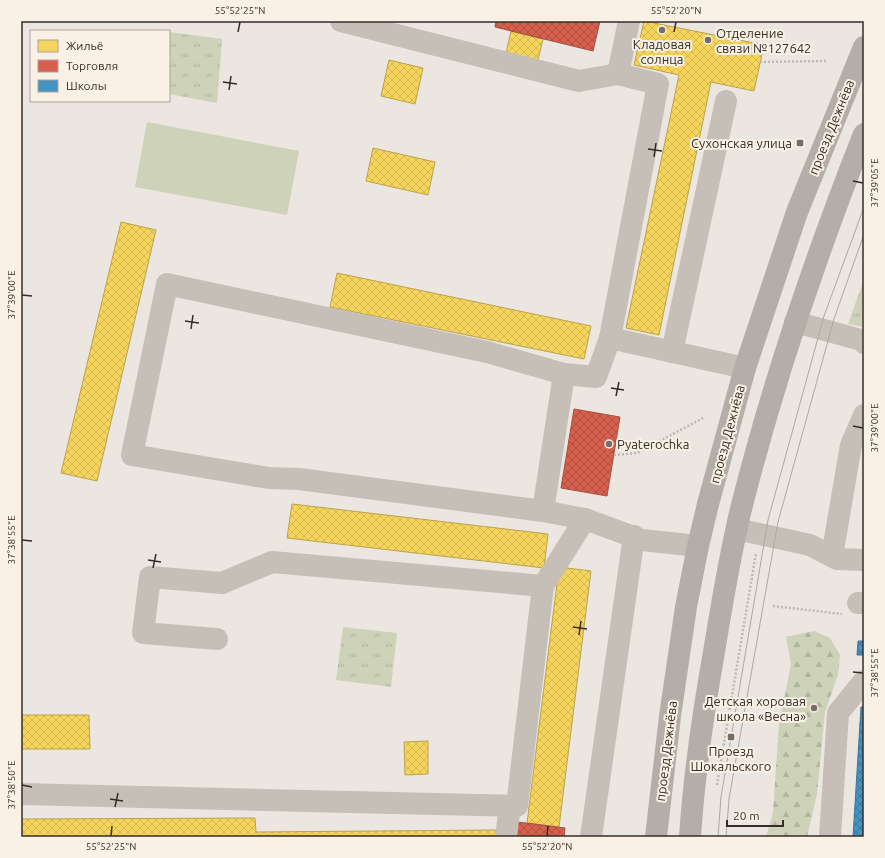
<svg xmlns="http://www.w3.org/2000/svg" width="885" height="858" viewBox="0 0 885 858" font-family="Ubuntu,sans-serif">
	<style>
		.grass { fill: #cdd2b9 }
		.forest { fill: url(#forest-firs) }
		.park { fill: url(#park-tufts) }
		.homes { fill: url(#homes-cross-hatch); stroke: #bca24c }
		.shops { fill: url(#shops-cross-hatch); stroke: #a65042 }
		.schools { fill: url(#schools-cross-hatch); stroke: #3f7494 }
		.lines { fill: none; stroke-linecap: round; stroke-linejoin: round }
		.path { stroke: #bfb7b1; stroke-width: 2.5; stroke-dasharray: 2 2; stroke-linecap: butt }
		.minor { stroke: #c6bfb8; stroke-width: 22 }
		.major { stroke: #b4ada8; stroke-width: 22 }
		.tram { stroke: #ada7a3; stroke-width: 1 }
		.ticks { fill: none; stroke: #362c27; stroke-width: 1.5 }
		.poi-dot { fill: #766d68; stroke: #faf1e6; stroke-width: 1.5 }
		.labels { text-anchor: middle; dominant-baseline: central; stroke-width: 4; stroke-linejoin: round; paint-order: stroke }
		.poi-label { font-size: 13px; fill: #362c27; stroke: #faf1e6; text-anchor: start }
		.street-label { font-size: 13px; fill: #362c27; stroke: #faf1e6 }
		.neatline { fill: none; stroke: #362c27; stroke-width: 1.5 }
		.ticks-label { font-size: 10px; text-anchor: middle; fill: #362c27 }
	</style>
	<defs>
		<pattern id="forest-firs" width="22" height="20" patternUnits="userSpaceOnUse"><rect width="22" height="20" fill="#cdd2b9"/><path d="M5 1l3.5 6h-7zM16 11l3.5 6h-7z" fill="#b1b49f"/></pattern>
		<pattern id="park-tufts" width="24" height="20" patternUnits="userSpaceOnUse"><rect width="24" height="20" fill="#cdd2b9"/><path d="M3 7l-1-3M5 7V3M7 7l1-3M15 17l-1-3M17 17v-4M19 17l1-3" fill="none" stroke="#b1b49f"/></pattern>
		<pattern id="homes-cross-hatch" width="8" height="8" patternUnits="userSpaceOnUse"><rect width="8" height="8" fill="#f6d55c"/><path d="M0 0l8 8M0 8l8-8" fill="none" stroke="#d4b750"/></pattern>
		<pattern id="shops-cross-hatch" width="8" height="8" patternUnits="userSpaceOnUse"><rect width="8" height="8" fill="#d6604d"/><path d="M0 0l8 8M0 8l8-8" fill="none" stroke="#ae4f40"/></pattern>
		<pattern id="schools-cross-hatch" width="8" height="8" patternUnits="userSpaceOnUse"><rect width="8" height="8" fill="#4393c3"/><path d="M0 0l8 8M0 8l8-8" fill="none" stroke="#39789e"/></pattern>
	</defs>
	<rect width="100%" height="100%" fill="#ece6e0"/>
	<path class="grass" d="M147 122 299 151 287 215 135 187Z"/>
	<path class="forest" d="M814 631 830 638 840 655 838 675 825 712 817 794 807 837H766L773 812 779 724 791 664 786 637Z"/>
	<g class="park">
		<path d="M169 32 222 39 217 103 169 94Z"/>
		<path d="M864 279V327L848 324Z"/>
		<path d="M343 627 397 633 391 687 336 680Z"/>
	</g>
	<g class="homes">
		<path d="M644 21 764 45 754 91 711 82 659 335 626 328 679 75 634 65Z"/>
		<path d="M511 31 543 39 538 60 506 53Z"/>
		<path d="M389 60 423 68 415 104 381 96Z"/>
		<path d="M373 148 435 162 428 195 366 181Z"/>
		<path d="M121 222 156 230 97 481 61 473Z"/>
		<path d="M337 273 591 326 584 359 330 307Z"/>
		<path d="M292 504 548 534 544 568 287 538Z"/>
		<path d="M559 567 591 571 559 827 527 823Z"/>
		<path d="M21 715H89L90 749H21Z"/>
		<path d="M428 741V774L405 775 404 742Z"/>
		<path d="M255 818 256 832 497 830V837H21V819Z"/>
	</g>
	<g class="shops">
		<path d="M496 21H600L593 51 495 27Z"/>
		<path d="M574 409 620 417 607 496 561 488Z"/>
		<path d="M518 822 565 828 564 837H516Z"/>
	</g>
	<g class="schools">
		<path d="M858 641H864V655H857Z"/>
		<path d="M861 707H864V837H853Z"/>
	</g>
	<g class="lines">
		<g class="path">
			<path d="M760 62 828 61"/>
			<path d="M614 455 637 453 705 417"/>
			<path d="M773 606 842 614"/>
			<path d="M717 785 756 553"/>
		</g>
		<g class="minor">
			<path d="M341 21 579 81 618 74"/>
			<path d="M795 322 861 340 864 343"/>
			<path d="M610 338 658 84 618 74 629 21"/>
			<path d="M672 352 726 101"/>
			<path d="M543 511 564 374"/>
			<path d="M737 529 810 545 837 559 864 560"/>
			<path d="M698 546 642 540 585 519 543 511 299 479 269 478 132 455 167 284 487 352 564 374 596 377 610 338 745 368"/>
			<path d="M832 556 851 445 864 415"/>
			<path d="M858 603H864"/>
			<path d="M217 639 143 633 150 577 222 583 272 562 543 586"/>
			<path d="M21 794 517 806 543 586 585 519"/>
			<path d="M506 837 510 805"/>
			<path d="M591 837 634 536"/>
			<path d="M830 837 838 713 864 681"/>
		</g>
		<g class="major">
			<path d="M656 837 670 716 686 607 698 546 708 504 745 368 797 212 864 47"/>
			<path d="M690 837C694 775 703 714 714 652 722 603 730 553 742 505 774 379 816 255 864 134"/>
		</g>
		<g class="tram">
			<path d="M718 837 721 797 768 520 824 316 864 207"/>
			<path d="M726 837 729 799 778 522 834 319 864 234"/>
		</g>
	</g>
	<path class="ticks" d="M238 32 240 22M674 32 676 22M223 82 237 84M229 90 231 76M648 149 662 151M654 157 656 143M853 181 863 183M22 295 32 296M185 321 199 323M191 329 193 315M611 388 624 390M616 396 619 382M853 426 863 428M22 540 32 541M148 560 161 562M153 568 156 554M573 627 587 629M579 635 581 621M853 672 863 673M22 785 32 787M110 799 123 801M115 807 118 793M111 836 112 826M547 836 548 826"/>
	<g class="poi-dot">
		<circle cx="662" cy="30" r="4"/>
		<circle cx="708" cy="40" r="4"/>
		<rect x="796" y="139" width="8" height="8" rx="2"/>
		<circle cx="609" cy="444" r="4"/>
		<circle cx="814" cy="708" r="4"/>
		<rect x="727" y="733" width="8" height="8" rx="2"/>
	</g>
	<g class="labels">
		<g class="poi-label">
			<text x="716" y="33">Отделение<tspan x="716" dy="15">связи №127642</tspan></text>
			<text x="662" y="44" text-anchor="middle">Кладовая<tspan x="662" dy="15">солнца</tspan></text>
			<text x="792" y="143" text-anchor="end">Сухонская улица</text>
			<text x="617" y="444">Pyaterochka</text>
			<text x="806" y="701" text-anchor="end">Детская хоровая<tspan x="806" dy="15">школа «Весна»</tspan></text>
			<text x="731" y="751" text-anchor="middle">Проезд<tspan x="731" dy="15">Шокальского</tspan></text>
		</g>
		<g class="street-label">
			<text transform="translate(831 127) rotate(-68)">проезд Дежнёва</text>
			<text transform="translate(727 434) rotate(-75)">проезд Дежнёва</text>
			<text transform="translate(666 751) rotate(-83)">проезд Дежнёва</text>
		</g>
	</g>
	<rect width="885" height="858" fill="none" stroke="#faf1e6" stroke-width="44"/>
	<rect x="30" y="30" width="140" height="72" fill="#faf1e6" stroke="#aca29a"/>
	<rect x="38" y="40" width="20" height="12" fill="#f6d55c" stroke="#aca29a"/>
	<text x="66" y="50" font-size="12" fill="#362c27">Жильё</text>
	<rect x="38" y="60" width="20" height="12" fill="#d6604d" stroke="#aca29a"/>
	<text x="66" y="70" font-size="12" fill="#362c27">Торговля</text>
	<rect x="38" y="80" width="20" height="12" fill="#4393c3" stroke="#aca29a"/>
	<text x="66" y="90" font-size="12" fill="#362c27">Школы</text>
	<path d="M727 820v6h56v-6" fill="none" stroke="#362c27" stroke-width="2"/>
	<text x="733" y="820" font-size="12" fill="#362c27" stroke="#faf1e6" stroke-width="3" paint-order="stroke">20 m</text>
	<rect x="22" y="22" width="841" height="814" class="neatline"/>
	<g class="ticks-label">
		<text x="240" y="14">55°52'25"N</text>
		<text x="676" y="14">55°52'20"N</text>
		<text transform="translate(874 183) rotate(-90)" y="4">37°39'05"E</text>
		<text transform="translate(11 295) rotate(-90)" y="4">37°39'00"E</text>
		<text transform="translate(874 428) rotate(-90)" y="4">37°39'00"E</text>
		<text transform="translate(11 540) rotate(-90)" y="4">37°38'55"E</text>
		<text transform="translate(874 673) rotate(-90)" y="4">37°38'55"E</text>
		<text transform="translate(11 785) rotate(-90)" y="4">37°38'50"E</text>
		<text x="111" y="850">55°52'25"N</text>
		<text x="547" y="850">55°52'20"N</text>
	</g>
</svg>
